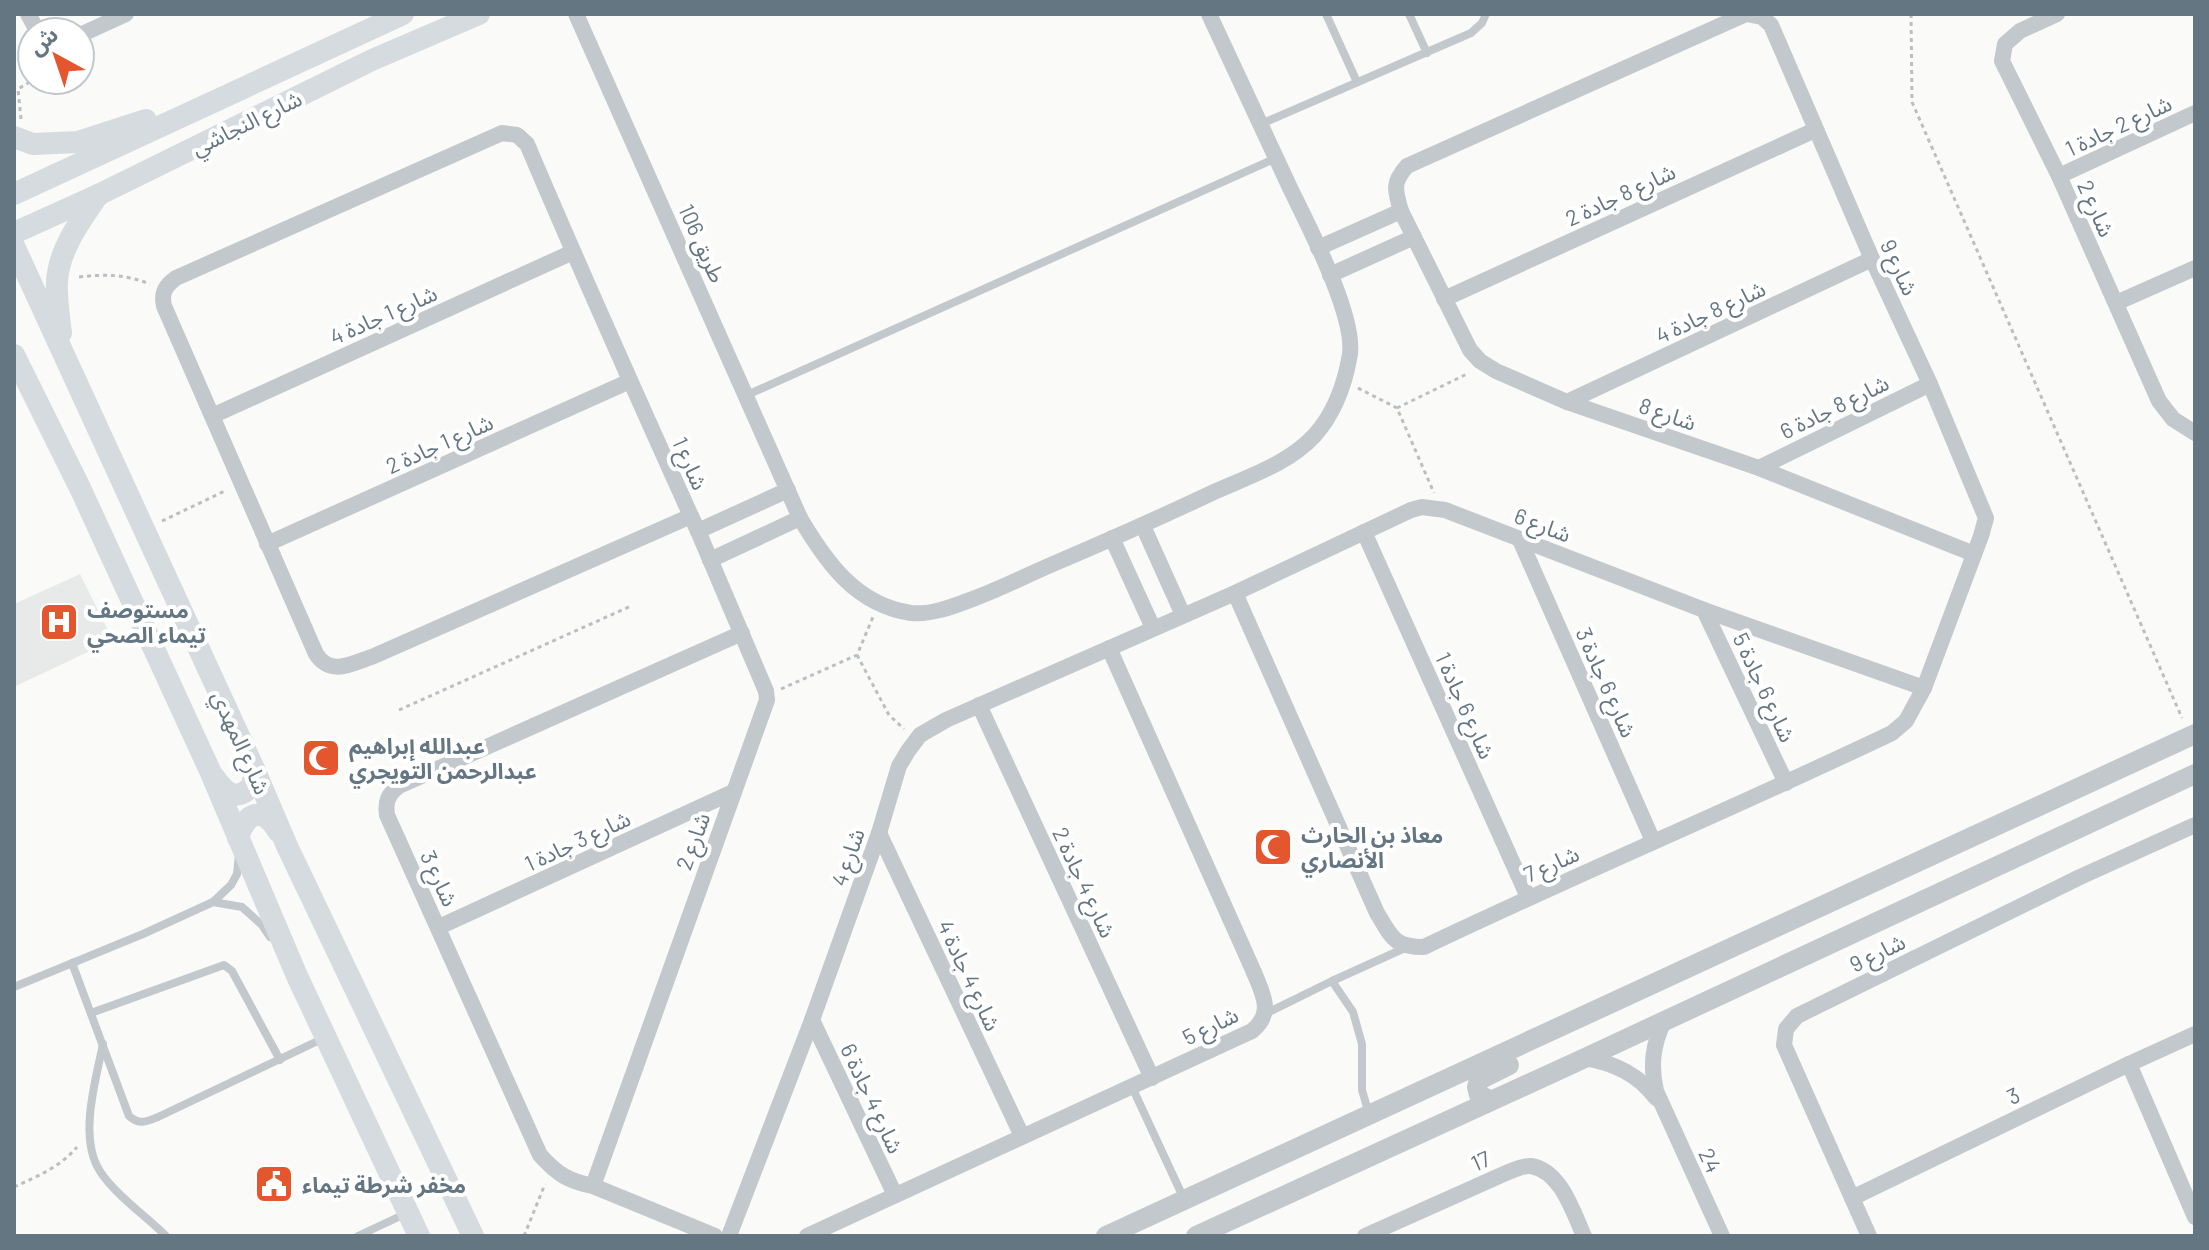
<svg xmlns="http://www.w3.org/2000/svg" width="2209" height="1250" viewBox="0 0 2209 1250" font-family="Barlow,'Noto Sans Arabic',sans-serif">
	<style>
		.built { fill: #e8e9e9 }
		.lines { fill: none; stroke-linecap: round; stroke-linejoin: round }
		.path { stroke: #bbbfc2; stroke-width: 3; stroke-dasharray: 4 4; stroke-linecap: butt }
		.service { stroke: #c3c8cc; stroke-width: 8 }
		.minor { stroke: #c3c8cc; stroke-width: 16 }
		.tertiary { stroke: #c3c8cc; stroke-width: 20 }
		.secondary { stroke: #d6dbdf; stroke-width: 22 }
		.labels { text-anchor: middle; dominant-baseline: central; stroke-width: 8; stroke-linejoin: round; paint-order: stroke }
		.street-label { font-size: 22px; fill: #657683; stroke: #fff }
		.poi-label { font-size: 22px; font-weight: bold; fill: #657683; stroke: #fff; text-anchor: start }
	</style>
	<rect width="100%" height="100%" fill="#fafaf8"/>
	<path class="built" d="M80 574 113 640 14 687V604Z"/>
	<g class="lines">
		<g class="path">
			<path d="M1911 14 1912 102 2182 718"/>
			<path d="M21 119 18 89 33 80"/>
			<path d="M79 277C107 274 123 274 150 284"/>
			<path d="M1358 388 1397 408 1434 493"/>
			<path d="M1397 408 1469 373"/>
			<path d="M162 521 227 490"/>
			<path d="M857 655 889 715 904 729"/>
			<path d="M781 689 857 655 873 617"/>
			<path d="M399 710 631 606"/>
			<path d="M14 1187C38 1176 60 1167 77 1147"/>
			<path d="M524 1236 545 1184"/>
		</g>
		<g class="service">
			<path d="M1326 14 1357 82"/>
			<path d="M1409 14 1427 53"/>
			<path d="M1261 124 1471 33 1482 23 1486 14"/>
			<path d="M747 395 1276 158"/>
			<path d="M213 902 242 907 262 925 270 937"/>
			<path d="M72 963 129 1116C139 1125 146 1122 158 1117L324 1038"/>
			<path d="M1332 981 1353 1012 1362 1044V1090L1369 1114"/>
			<path d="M14 987 143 934 213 902 231 885 237 874 239 855"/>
			<path d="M91 1013 224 965 232 971 280 1060"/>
			<path d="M1265 1014 1332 981 1405 948"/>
			<path d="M103 1044C96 1079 80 1132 97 1166 109 1190 146 1216 166 1236"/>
			<path d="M1132 1087 1184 1199"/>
			<path d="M358 1236 407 1213"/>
		</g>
		<g class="minor">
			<path d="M28 14 38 32"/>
			<path d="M576 14 800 518C826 562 856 605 911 613 930 615 952 607 970 600 998 590 1025 576 1053 564 1107 541 1161 517 1214 492 1247 477 1288 464 1314 436 1334 414 1345 384 1350 354 1355 315 1309 227 1291 190 1264 131 1236 73 1209 14"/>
			<path d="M1746 14 1407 166C1392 183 1395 190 1401 211L1470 350 1480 361 1496 371 1567 402 1759 468 1974 554"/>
			<path d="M2057 14 2020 31 2005 44 2002 61 2059 176 2159 401 2173 419 2195 433"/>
			<path d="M80 35 126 14"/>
			<path d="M2059 176 2195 113"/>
			<path d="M1318 248 1401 211"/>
			<path d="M1330 275 1414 237"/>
			<path d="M1444 299 1815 130"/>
			<path d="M2116 303 2195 268"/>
			<path d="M1567 402 1872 259"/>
			<path d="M212 416 573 252"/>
			<path d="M1759 468 1930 384"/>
			<path d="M1143 526 1183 615"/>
			<path d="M698 531 788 490"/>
			<path d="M1364 532 1528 897"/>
			<path d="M1112 538 1153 628"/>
			<path d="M1520 540 1653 841"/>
			<path d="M267 544 630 381"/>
			<path d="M710 560 800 518"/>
			<path d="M1235 593 1377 913C1392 937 1393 947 1424 947 1579 873 1737 807 1892 733L1906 721 1924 688 1981 536 1986 518 1930 384 1872 259 1771 25 1762 17 1746 14"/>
			<path d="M1704 610 1786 783"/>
			<path d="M979 705 1152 1078"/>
			<path d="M879 833 1022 1136"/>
			<path d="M439 927 733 792"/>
			<path d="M812 1020 895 1195"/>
			<path d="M1664 1021C1653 1044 1650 1065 1656 1091L1722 1236"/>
			<path d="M1585 1058C1614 1063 1638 1074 1656 1098"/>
			<path d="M2129 1064 2195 1217"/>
			<path d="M593 1186 767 700 766 691 698 531 691 516C635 392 580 269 527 144L517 135 502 133 176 278C165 286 161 293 164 306L316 654C331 677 353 663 374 656L691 516"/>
			<path d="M1852 1198 2129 1064 2195 1034"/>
			<path d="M715 1236 593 1186C568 1181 557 1174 540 1155L387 815C385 802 388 794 399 786L742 633"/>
			<path d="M729 1236 812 1020 879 833 899 766 908 751 920 735 946 720 1235 593 1411 510 1422 507 1445 510 1704 610 1924 688"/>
			<path d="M807 1236 1252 1031C1275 1012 1262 993 1253 970L1109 648"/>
			<path d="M1365 1236 1506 1173C1514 1170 1523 1165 1531 1166 1561 1171 1573 1212 1584 1236"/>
			<path d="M1869 1236 1784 1045 1786 1029 1797 1016 2080 877 2195 825"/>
		</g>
		<g class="tertiary">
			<path d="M1490 1100 1479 1095 1477 1087 1479 1080 1509 1065"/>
			<path d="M1106 1236 2195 734"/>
			<path d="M1196 1236 1585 1058 2195 774"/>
		</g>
		<g class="secondary">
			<path d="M14 137 33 144 78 142 146 120"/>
			<path d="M14 194 403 14"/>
			<path d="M14 233 98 195 372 60 479 14"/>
			<path d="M14 246 255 771 287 846 473 1236"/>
			<path d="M61 333C59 316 56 298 57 281 59 249 81 220 98 195"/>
			<path d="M14 355 81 490 211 773 297 976 419 1236"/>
			<path d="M214 777C225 792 235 803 252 786L255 771"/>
			<path d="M238 838C246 812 262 805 278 831"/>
		</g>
	</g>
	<defs>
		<g id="hospital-square" transform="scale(2)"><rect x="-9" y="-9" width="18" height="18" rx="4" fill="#e4572e" stroke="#fff"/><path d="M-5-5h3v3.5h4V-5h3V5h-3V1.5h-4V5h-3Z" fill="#fff"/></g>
		<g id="mosque-square" transform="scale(2)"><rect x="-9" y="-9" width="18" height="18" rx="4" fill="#e4572e" stroke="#fff"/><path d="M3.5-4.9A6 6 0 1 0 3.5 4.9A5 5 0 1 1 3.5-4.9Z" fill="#fff"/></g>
		<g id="civic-square" transform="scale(2)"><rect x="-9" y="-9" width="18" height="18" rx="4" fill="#e4572e" stroke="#fff"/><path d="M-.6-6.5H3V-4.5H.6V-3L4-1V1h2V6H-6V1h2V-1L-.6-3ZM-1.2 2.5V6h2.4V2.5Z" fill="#fff"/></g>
	</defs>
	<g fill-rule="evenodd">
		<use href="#hospital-square" x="59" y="622"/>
		<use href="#mosque-square" x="321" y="758"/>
		<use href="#mosque-square" x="1273" y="847"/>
		<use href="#civic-square" x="274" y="1184"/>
	</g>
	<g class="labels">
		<g class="street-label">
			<text transform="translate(246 122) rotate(-26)">شارع النجاشي</text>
			<text transform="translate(2118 125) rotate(-25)">شارع 2 جادة 1</text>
			<text transform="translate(1620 194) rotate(-25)">شارع 8 جادة 2</text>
			<text transform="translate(2097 208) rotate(66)">شارع 2</text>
			<text transform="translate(703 243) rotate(66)">طريق 106</text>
			<text transform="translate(1900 267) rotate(65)">شارع 9</text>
			<text transform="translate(1710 311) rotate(-25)">شارع 8 جادة 4</text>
			<text transform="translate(383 314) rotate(-24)">شارع 1 جادة 4</text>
			<text transform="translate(1834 406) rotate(-26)">شارع 8 جادة 6</text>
			<text transform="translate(1668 413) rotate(19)">شارع 8</text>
			<text transform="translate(439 443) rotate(-24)">شارع 1 جادة 2</text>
			<text transform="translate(691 463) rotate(66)">شارع 1</text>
			<text transform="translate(1543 524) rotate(21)">شارع 6</text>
			<text transform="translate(1607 682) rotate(66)">شارع 6 جادة 3</text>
			<text transform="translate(1765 687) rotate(65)">شارع 6 جادة 5</text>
			<text transform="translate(1466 705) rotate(66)">شارع 6 جادة 1</text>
			<text transform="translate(242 742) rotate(66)">شارع المهدي</text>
			<text transform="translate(577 840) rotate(-25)">شارع 3 جادة 1</text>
			<text transform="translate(692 841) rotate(-70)">شارع 2</text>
			<text transform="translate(847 857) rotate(-71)">شارع 4</text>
			<text transform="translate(1551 863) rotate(-24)">شارع 7</text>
			<text transform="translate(440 878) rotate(65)">شارع 3</text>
			<text transform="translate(1085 882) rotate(65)">شارع 4 جادة 2</text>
			<text transform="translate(1877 952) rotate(-26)">شارع 9</text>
			<text transform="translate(970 975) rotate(65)">شارع 4 جادة 4</text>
			<text transform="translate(1210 1025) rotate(-26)">شارع 5</text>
			<text transform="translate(2013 1095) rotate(-26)">3</text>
			<text transform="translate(873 1098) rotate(65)">شارع 4 جادة 6</text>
			<text transform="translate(1480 1160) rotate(-24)">17</text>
			<text transform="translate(1711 1160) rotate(65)">24</text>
		</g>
		<g class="poi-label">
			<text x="87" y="609">مستوصف<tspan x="87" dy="25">تيماء الصحي</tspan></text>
			<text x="349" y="745">عبدالله إبراهيم<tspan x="349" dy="25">عبدالرحمن التويجري</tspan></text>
			<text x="1301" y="834">معاذ بن الحارث<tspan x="1301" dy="25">الأنصاري</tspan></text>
			<text x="302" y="1184">مخفر شرطة تيماء</text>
		</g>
	</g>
	<rect width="2209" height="1250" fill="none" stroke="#657683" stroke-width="32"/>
	<g transform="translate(56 56) rotate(320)"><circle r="38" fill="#ffffff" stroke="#c1c8cd" stroke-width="2"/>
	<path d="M0-6L14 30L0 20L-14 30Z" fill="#e4572e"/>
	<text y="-12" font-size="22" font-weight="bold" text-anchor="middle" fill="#657683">ش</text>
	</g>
</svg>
